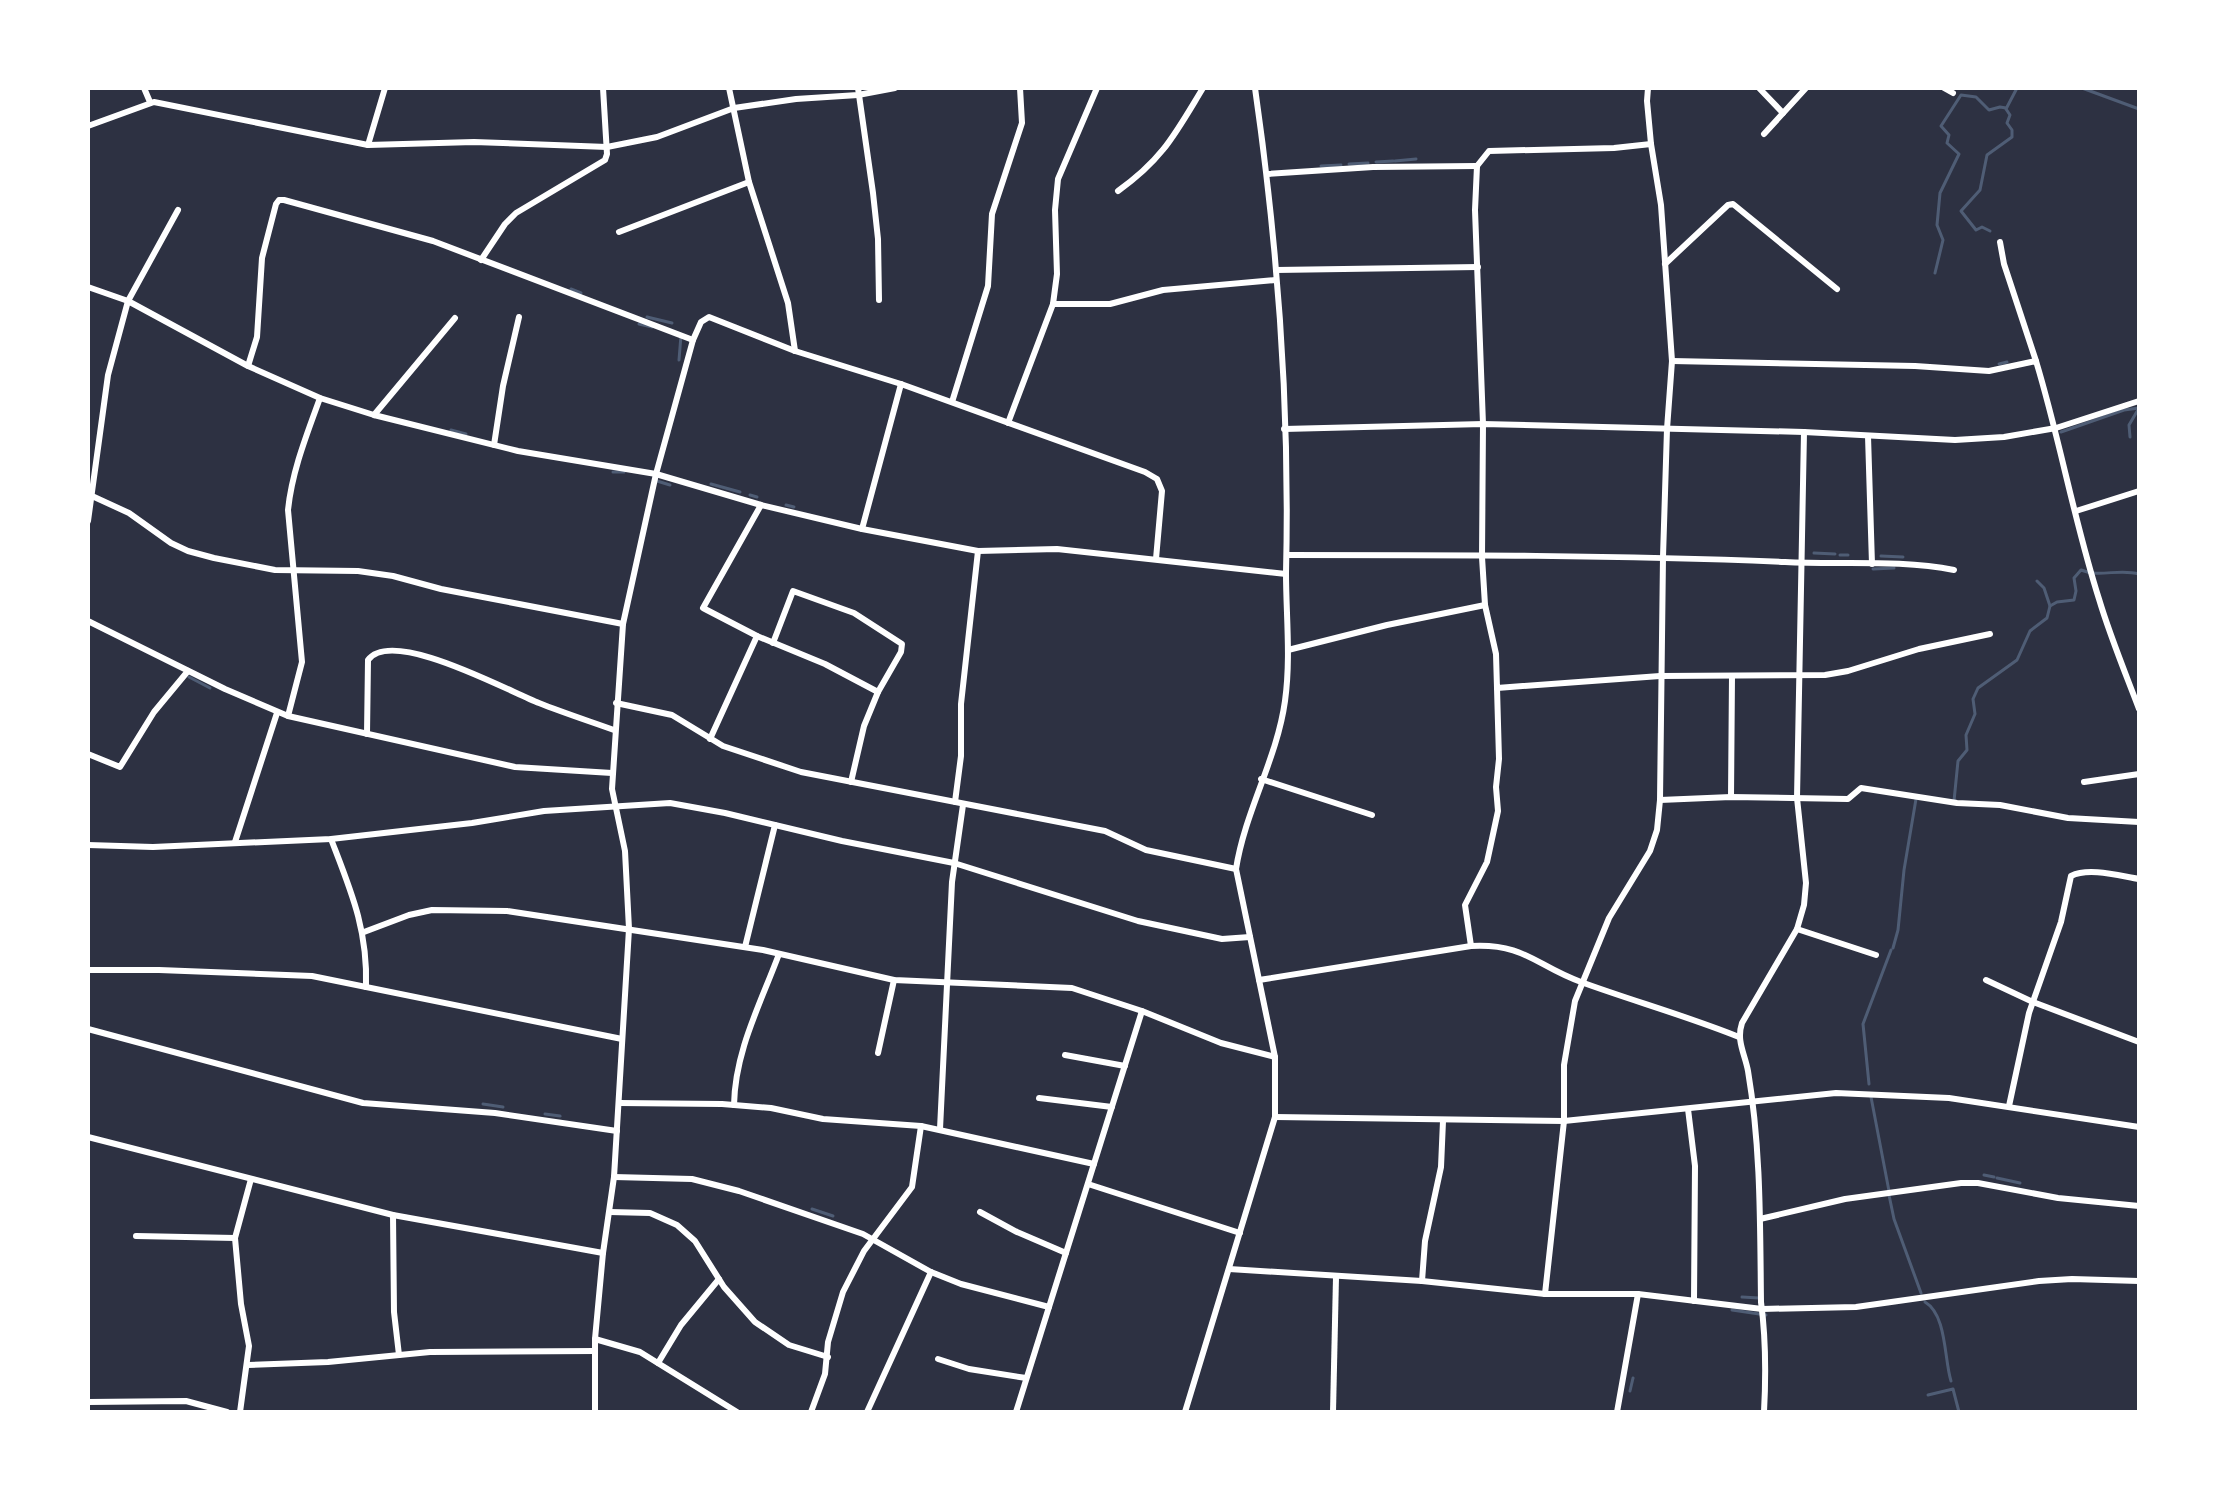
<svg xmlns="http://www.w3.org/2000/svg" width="2227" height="1500" viewBox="0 0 2227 1500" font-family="Barlow,sans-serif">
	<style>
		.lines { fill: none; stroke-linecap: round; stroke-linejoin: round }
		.stream { stroke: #4f5d75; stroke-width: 3 }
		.minor { stroke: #fff; stroke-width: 6 }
	</style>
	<rect width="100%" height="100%" fill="#2d3142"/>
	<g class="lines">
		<g class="stream">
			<path d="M2082 88 2139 109"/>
			<path d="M1395 161 1416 159"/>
			<path d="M1376 162 1393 161"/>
			<path d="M1349 164 1368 163"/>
			<path d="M1321 166 1341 165"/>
			<path d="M1990 231 1982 227 1976 230 1961 211 1980 190 1987 155 2012 137V130L2007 123 2010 115 2006 109 2017 88"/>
			<path d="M1935 273 1943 240 1937 225 1940 193 1959 154 1947 143 1949 135 1941 126 1961 95 1976 97 1989 110 2000 107 2006 108"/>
			<path d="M571 289 581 293"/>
			<path d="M647 317 672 323"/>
			<path d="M639 324 652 327"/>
			<path d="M679 360 681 335"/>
			<path d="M1999 364 2007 362"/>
			<path d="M451 430 466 434"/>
			<path d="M2061 432 2124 410 2139 408"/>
			<path d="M2130 437 2129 425 2139 408"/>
			<path d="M613 472H624"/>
			<path d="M657 481 670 485"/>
			<path d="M711 484 740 492"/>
			<path d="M750 495 757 497"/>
			<path d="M786 505 794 507"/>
			<path d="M1814 553 1835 554"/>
			<path d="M1840 555H1848"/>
			<path d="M1881 556 1903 557"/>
			<path d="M1873 569 1894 568"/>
			<path d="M2050 606 2057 602 2074 600 2076 591 2074 578 2081 570C2100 578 2119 568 2139 574"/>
			<path d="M189 677 210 688"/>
			<path d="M1954 801 1958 761 1967 750 1966 735 1975 714 1973 699 1978 688 2017 660 2030 631 2047 618 2050 606 2044 588 2037 581"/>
			<path d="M1893 948 1898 930 1904 870 1916 799"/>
			<path d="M1869 1084 1863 1024 1891 950"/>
			<path d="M1871 1097 1889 1191"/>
			<path d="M483 1104 503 1107"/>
			<path d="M545 1114 560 1116"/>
			<path d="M1984 1175 1994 1177"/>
			<path d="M1997 1178 2020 1183"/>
			<path d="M1889 1195 1894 1219 1921 1293"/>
			<path d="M812 1209 833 1216"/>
			<path d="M1742 1297 1759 1298"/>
			<path d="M1925 1302C1947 1315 1944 1359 1951 1381"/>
			<path d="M1732 1310 1766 1315"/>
			<path d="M1630 1391 1633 1378"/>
			<path d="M1928 1395 1953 1389 1959 1412"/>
		</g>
		<g class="minor">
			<path d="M144 88 150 102"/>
			<path d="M729 88 749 182 788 303 795 351"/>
			<path d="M858 88 873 193 878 239 879 300"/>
			<path d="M1648 88 1647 101 1651 144 1661 205 1672 361 1667 429 1663 557 1660 800 1731 797 1848 799 1861 788 1957 803 2000 805 2068 818 2139 822"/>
			<path d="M1759 88 1783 113"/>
			<path d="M1944 88 1953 93"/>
			<path d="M88 126 154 102 368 145 474 142 607 147 657 137 734 108 796 99 858 95 895 88"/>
			<path d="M1764 134 1806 88"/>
			<path d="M1651 144 1614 148 1489 151 1477 166 1475 210 1483 424 1482 557 1485 605 1496 654 1497 688 1660 676 1825 675 1848 671 1919 649 1990 634"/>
			<path d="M368 145 385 88"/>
			<path d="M1267 174 1373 167 1477 166"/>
			<path d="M1118 191C1163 159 1175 134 1203 88"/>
			<path d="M619 232 749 182"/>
			<path d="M2000 242 2004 264 2036 361"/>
			<path d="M481 260 505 224 516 213 605 160 607 154 603 88"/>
			<path d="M1665 264 1728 205 1733 204 1837 289"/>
			<path d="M1276 270 1478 267"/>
			<path d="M88 287 128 301 248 366 320 398 374 415 518 451 656 474 761 505 862 529 978 551 1057 549 1286 574"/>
			<path d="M1053 304H1110L1163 290 1276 280"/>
			<path d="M1672 361 1915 366 1989 371 2036 361C2060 440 2074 521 2099 599 2110 636 2125 672 2139 709"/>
			<path d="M248 366 257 337 262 258 276 204 279 200H284L433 241 693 340 701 322 709 317 795 351 901 384 1145 472 1157 479 1162 491 1156 559"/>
			<path d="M952 402 988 286 992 214 1022 123 1020 88"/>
			<path d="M374 415 455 318"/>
			<path d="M1008 423 1053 304 1057 274 1055 210 1058 179 1097 88"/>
			<path d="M1284 429 1483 424 1804 432 1955 440 2004 437 2056 428 2139 401"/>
			<path d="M1868 436 1872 564"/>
			<path d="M494 445 503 386 519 317"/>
			<path d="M92 496 129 513 171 543 188 551 214 558 275 570 358 571 393 576 441 589 623 624"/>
			<path d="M761 505 703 608 757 636 825 664 878 692 864 726 851 782"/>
			<path d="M2076 511 2139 491"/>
			<path d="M88 521 108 375 128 301 178 210"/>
			<path d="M862 529 901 384"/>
			<path d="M1287 555C1453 555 1619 555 1785 562 1841 565 1899 559 1954 570"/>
			<path d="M88 621 225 689 288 716 515 767 612 773"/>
			<path d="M773 643 793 591 854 613 902 644 901 652 878 692"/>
			<path d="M1288 650 1387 625 1485 605"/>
			<path d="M616 703 672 715 723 746 801 772 1105 831 1146 850 1236 869"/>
			<path d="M288 716 302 662 288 510C292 471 307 434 320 398"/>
			<path d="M367 734 368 660C392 627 508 691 539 703 564 713 589 721 614 730"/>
			<path d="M710 739 757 636"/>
			<path d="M88 754 120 767 154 712 188 671"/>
			<path d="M1261 779 1372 815"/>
			<path d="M2084 782 2139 774"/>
			<path d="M1731 797 1732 676"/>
			<path d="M955 802 961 756V704L978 551"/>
			<path d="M331 839C351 891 368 930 366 987"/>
			<path d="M235 842 277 713"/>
			<path d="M88 845 153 847 331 839 472 823 544 811 670 803 725 813 842 841 954 863 1138 921 1222 939 1250 937"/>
			<path d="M1797 929 1876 955"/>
			<path d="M364 932 409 915 432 910 507 911 763 950 894 980 1072 988 1142 1011 1221 1043 1275 1057"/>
			<path d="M1471 946 1465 905 1487 862 1498 811 1496 787 1499 759 1497 688"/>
			<path d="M745 947 775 825"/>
			<path d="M88 970H159L312 976 622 1039"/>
			<path d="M1259 980 1471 946C1525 943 1536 966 1581 982 1633 1001 1687 1016 1739 1037"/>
			<path d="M1986 980 2033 1002 2139 1042"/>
			<path d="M88 1029 363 1103 495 1113 617 1131"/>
			<path d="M878 1053 894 980"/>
			<path d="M1065 1055 1125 1066"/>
			<path d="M1039 1098 1112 1107"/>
			<path d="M619 1103 722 1104 771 1108 823 1119 921 1126 1094 1164"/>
			<path d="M734 1105C735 1051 760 1005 779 954"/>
			<path d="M2009 1106 2029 1013 2061 922 2071 876C2089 867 2120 876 2139 879"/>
			<path d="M1688 1109 1695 1166 1694 1301"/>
			<path d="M1275 1117 1564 1121 1836 1093 1949 1098 2139 1127"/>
			<path d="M940 1129 952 882 963 805"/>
			<path d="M88 1137 393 1215 603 1253"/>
			<path d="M614 1177 692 1179 739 1191 863 1234 931 1272 961 1284 1049 1307"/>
			<path d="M1088 1184 1240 1233"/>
			<path d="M610 1212 650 1213 677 1225 695 1241 724 1287 755 1322 789 1345 828 1357"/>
			<path d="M980 1212 1017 1232 1066 1253"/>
			<path d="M393 1215 394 1312 399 1355"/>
			<path d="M1760 1219 1845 1199 1961 1183H1978L2058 1198 2139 1206"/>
			<path d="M136 1236 235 1238"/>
			<path d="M1229 1269 1422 1281 1545 1294H1638L1762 1309 1856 1307 2039 1281 2072 1279 2139 1281"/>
			<path d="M1422 1281 1425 1241 1441 1167 1443 1121"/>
			<path d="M1545 1294 1564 1121V1065L1575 1001 1609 918 1650 851 1657 830 1660 800"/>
			<path d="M595 1339 640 1352 737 1412"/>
			<path d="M938 1359 969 1369 1026 1378"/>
			<path d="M658 1363 681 1325 719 1279"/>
			<path d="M248 1365 328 1362 430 1352 595 1351"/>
			<path d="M88 1402 186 1401 227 1412"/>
			<path d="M240 1412 249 1346 241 1304 235 1238 251 1179"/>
			<path d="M595 1412V1339L603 1253 614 1177 629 929 625 851 612 789 623 624 656 474 693 340"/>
			<path d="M811 1412 825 1374 828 1342 843 1292 864 1251 912 1187 921 1126"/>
			<path d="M867 1412 931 1272"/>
			<path d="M1016 1412 1142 1011"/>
			<path d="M1185 1412 1275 1117V1057L1236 869C1245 811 1277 759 1285 701 1291 658 1286 615 1286 573 1290 411 1278 248 1255 88"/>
			<path d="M1333 1412 1336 1277"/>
			<path d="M1617 1412 1638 1294"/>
			<path d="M1764 1412C1766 1375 1766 1339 1761 1302 1760 1224 1761 1148 1748 1071 1745 1054 1736 1041 1742 1023L1797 929 1804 905 1806 883 1797 798 1804 432"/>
		</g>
	</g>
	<rect width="2227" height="1500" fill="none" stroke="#ffffff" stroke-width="180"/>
</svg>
